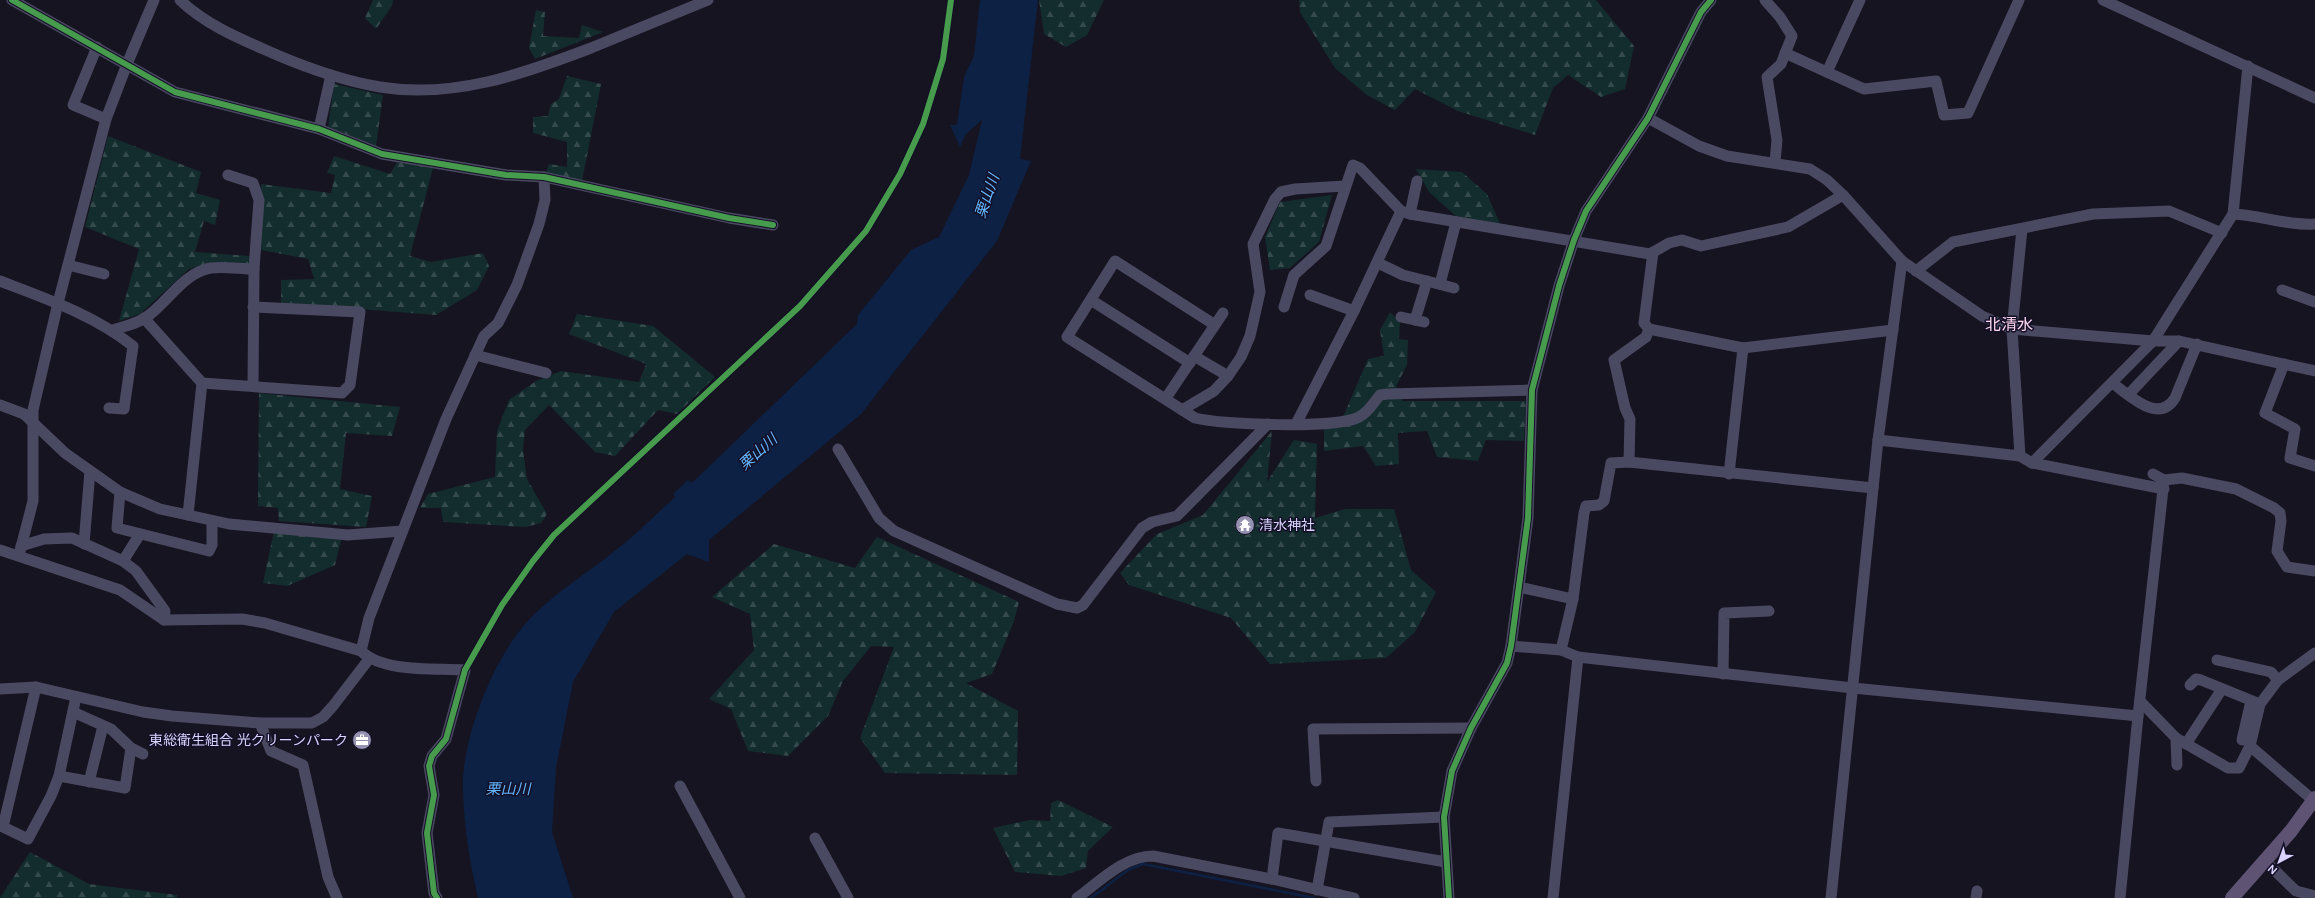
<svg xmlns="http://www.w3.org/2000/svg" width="2315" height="898" viewBox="0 0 2315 898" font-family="'DM Sans','Noto Sans JP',sans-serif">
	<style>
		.forest { fill: url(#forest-firs) }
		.water { fill: #0d2144 }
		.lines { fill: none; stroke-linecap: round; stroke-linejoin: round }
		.stream { stroke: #0d2144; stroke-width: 2.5 }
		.minor { stroke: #4a4962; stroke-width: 11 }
		.major { stroke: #5e5373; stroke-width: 14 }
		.cycleway-casing { stroke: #130f26; stroke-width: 8 }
		.cycleway { stroke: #469c4c; stroke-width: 6 }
		.labels { text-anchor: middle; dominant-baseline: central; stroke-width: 3; stroke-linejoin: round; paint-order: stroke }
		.poi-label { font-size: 14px; fill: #d9d4ff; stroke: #130f26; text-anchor: start }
		.water-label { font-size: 15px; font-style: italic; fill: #62b6ff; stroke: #130f26 }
		.quarter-label { font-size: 16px; fill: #ffd6f0; stroke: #130f26 }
	</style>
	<defs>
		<pattern id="forest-firs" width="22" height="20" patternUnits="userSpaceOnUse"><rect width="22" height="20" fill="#132c2d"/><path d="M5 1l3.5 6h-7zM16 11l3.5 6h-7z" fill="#354a4c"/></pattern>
	</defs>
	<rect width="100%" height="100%" fill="#161421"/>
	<g class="forest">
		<path d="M373 0H393L392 6 376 29 365 18Z"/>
		<path d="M1039 0H1104L1087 35 1066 47 1044 34Z"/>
		<path d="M1299 0H1596L1634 46 1625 89 1601 97 1568 75 1553 88 1535 135 1458 111 1415 89 1395 110 1367 95 1335 68 1300 12Z"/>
		<path d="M536 10 545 12 543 36 579 38 582 25 603 32 535 59 529 48Z"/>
		<path d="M567 76 601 84 582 181 546 173 549 164 567 167V142L533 133V117L548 116 551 104 559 99Z"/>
		<path d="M334 84 383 95 376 146 328 127Z"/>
		<path d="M108 136 201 172 196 193 220 200 215 225 204 221 195 252 249 256V265L209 263 189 269 140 314 119 321 139 249 85 227Z"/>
		<path d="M334 156 390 174 397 162 433 168 410 256 431 262 483 253 489 266 477 290 436 315 281 303V280L314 279 308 259 261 250V184L331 193 335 175 327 173Z"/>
		<path d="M1416 169 1462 172 1487 194 1501 226 1456 216 1429 192Z"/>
		<path d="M1332 195 1319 242 1290 268 1270 270 1265 237 1280 202Z"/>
		<path d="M1390 312 1400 322 1399 339 1408 340 1407 365 1396 386 1402 401H1526L1524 441 1486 440 1478 461 1437 457 1427 431 1398 433 1399 464 1376 466 1363 446 1324 451V426L1343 417 1368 359 1384 356 1380 330Z"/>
		<path d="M577 314 653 326 715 377 677 414 658 410 615 456 595 452 549 405 525 430 523 450 527 479 547 514 541 523 526 527 443 522 441 508H420L428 494 495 477 497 431 509 400 536 381 561 371 639 382 646 364 569 334Z"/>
		<path d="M259 393 400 407 392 436 346 433 340 489 372 496 366 527 279 521 278 508 258 506Z"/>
		<path d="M1272 431 1267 482 1294 440 1317 444 1315 518 1345 509H1394L1411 570 1436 592 1415 632 1386 658 1270 664 1231 618 1129 585 1120 573 1157 534 1203 515Z"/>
		<path d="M274 531 341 540 335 565 287 586 263 583Z"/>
		<path d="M877 537 1019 602 1014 621 992 674 966 683 1018 711 1017 775 885 773 860 738 894 647 871 646 843 681 828 716 788 756 748 751 731 709 709 699 754 650 750 614 712 597 774 544 855 568Z"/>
		<path d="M1058 800 1113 827 1088 851 1086 868 1061 876 1015 872 993 828 1030 820 1050 821 1051 803Z"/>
		<path d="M30 852 89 884 177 895V898H0Z"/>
	</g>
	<path class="water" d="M980 0H1038L1020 159 1031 161 997 241 861 414 709 540V562L687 554 614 612 573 682 556 768 552 832 573 898H478C470 863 464 827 463 790 461 740 493 660 526 623 553 593 590 572 621 546 640 531 657 513 675 497L673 494 688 480 692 483 857 324 858 315 911 250 939 237 969 175 982 120 966 134 960 147 950 125H957L964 77 974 56Z"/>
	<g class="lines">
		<path class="stream" d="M1091 898 1128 870 1143 864 1314 898"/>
		<g class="minor">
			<path d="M12 0 175 92 319 129 382 154 506 175 544 177 729 218 773 225"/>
			<path d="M180 0C207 26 243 40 277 55 310 69 344 81 380 87 454 99 523 74 591 48 630 32 669 16 708 0"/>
			<path d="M1765 0 1780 17 1792 36 1781 64 1767 77 1777 140 1775 162"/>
			<path d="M2103 0 2315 98"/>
			<path d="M97 47 73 105 106 119"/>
			<path d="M1785 53 1864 89 1936 81 1944 115 1968 113 2019 0"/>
			<path d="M1827 72 1860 0"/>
			<path d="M1648 118 1699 146 1727 156 1810 169 1827 180 1843 195 1902 261 1982 316 2012 329 2153 341H2179L2315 371"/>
			<path d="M319 129 331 75"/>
			<path d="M228 175 253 183 259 200 254 269 253 386"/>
			<path d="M1410 214 1417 181"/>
			<path d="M2233 214C2260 215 2288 226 2315 224"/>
			<path d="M1653 252 1644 323 1649 329 1743 348 1729 474"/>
			<path d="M1378 263 1403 275 1454 288"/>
			<path d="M68 265 104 274"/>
			<path d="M1916 271 1953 242 2093 214 2169 211 2222 233"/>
			<path d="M0 281C47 299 94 315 133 346L124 409 109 408"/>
			<path d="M1440 284 1456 222"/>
			<path d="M2282 290 2315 302"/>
			<path d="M1310 295 1354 311"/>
			<path d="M1091 300 1190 363"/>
			<path d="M1284 307 1294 275 1326 246 1353 165 1360 168 1401 211 1410 214 1650 254 1669 243 1682 240 1701 246 1788 227 1843 195"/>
			<path d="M1401 317 1424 322"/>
			<path d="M144 318 202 383 342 393 350 385 360 312 253 307"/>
			<path d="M1415 320 1427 281"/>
			<path d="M1215 325 1115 261 1067 337 1195 418C1223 425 1336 429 1359 417 1369 412 1373 403 1380 395L1388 394 1532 390"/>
			<path d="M113 330C124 326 134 325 145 318 167 304 182 273 211 268 224 266 240 269 254 269"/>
			<path d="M1743 348 1893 330"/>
			<path d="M475 355 546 373"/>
			<path d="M1194 356 1228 376"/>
			<path d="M2284 364 2265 413 2295 429 2290 458 2315 466"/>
			<path d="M2112 383C2130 395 2158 425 2175 398L2197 344"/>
			<path d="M2129 394 2179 341"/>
			<path d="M1166 398 1223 313"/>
			<path d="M0 405 24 414 65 453 120 492 160 509 229 524 348 535 402 531"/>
			<path d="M1182 410 1214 391 1228 376 1241 357 1250 336 1260 292 1253 244 1275 199 1281 192 1295 189 1345 186"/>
			<path d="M1296 424 1354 311 1401 211"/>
			<path d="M1878 440 2020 456 2032 463 2164 489"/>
			<path d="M838 449 879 518 894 531 1057 604 1077 608 1083 605 1142 528 1152 522 1177 516 1268 424"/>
			<path d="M2020 456 2012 329 2022 229"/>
			<path d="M1629 462 1630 419 1625 408 1614 360 1646 337 1649 329"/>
			<path d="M2032 463 2153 341 2233 214 2248 66"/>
			<path d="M2153 474 2164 480 2182 478 2236 489 2274 508 2280 513 2281 521 2277 551 2287 567 2315 571"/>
			<path d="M120 492 117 528 209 551 212 545V522"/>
			<path d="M188 515 202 383"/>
			<path d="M84 544 90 471"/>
			<path d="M21 546 44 539 72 538 123 561 136 571 165 611 164 620"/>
			<path d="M0 550 120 590 164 620 242 619 265 623 361 651C384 673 434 668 465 670L446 739 432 756 429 766 434 795 427 833 434 893 437 898"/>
			<path d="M19 555 33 501V410L58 303 106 119 127 64 154 0"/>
			<path d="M123 561 140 534"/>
			<path d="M1519 587 1573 599"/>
			<path d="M1511 646 1561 650 1578 657 1853 688 2138 716"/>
			<path d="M1561 650 1573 599 1584 513 1586 506 1599 505 1604 501 1611 463 1629 462 1873 488"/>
			<path d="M361 651 369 618 446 419 484 336 498 323 517 285 539 224 545 200 544 177"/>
			<path d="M2217 660 2271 672 2278 680"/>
			<path d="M1723 674 1724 613 1769 611"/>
			<path d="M2190 685 2196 679 2201 680 2260 704"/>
			<path d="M36 687 3 827 28 839 51 796 59 776 76 697"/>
			<path d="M0 689 36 687 143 712 172 716 260 723H312L323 717 333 706 369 659"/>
			<path d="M2140 701 2176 738 2228 768H2239L2250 746 2260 704 2278 680 2315 653"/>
			<path d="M73 712 111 729 131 748 143 754"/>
			<path d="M260 723 271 751 303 765 328 877 337 898"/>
			<path d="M2176 738 2177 765"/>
			<path d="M2242 740 2251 701"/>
			<path d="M2186 744 2222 689"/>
			<path d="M2250 746 2314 801"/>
			<path d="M59 776 125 788 131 748"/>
			<path d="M1316 781 1313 729 1471 728"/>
			<path d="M89 782 103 726"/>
			<path d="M680 786 740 898"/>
			<path d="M815 838 848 898"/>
			<path d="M2265 861 2296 891 2315 896"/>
			<path d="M1272 879 1278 833 1446 862"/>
			<path d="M1317 890 1329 822 1444 817"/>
			<path d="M1077 898C1100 881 1124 856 1153 856L1272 879 1354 898"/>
			<path d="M1449 898 1444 817 1452 771 1471 728 1507 663 1511 646 1528 518 1532 390 1559 286 1574 240 1586 211 1648 118 1701 12 1711 0"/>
			<path d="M1553 898 1578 657"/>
			<path d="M1831 898 1878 440 1902 261"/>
			<path d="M1976 898 1977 891"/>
			<path d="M2120 898 2138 716 2164 480"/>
		</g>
		<path class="major" d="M2232 898 2291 831 2315 798"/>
		<g class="cycleway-casing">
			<g id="cycleway">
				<path d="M12 0 175 92 319 129 382 154 506 175 544 177 729 218 773 225"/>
				<path d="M437 898 434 893 427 833 434 795 429 766 432 756 446 739 465 670 502 605 533 561 554 535 800 306 866 231 900 174 923 124 943 59 951 0"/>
				<path d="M1449 898 1444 817 1452 771 1471 728 1507 663 1511 646 1528 518 1532 390 1559 286 1574 240 1586 211 1648 118 1701 12 1711 0"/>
			</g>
		</g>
		<use href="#cycleway" class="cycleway"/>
	</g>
	<defs>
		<g id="temple-disc" transform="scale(1)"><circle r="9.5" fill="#9591b1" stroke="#130f26"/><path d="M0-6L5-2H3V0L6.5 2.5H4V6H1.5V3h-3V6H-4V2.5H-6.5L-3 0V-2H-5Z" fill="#fff"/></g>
		<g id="office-disc" transform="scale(1)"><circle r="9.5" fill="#9591b1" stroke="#130f26"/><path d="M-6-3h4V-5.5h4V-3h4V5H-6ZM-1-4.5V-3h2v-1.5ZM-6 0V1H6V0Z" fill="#fff"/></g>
	</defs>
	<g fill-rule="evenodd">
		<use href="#temple-disc" x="1245" y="525"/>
		<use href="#office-disc" x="362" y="740"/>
	</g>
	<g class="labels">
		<g class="poi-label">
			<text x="1259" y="525">清水神社</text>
			<text x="348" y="740" text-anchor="end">東総衛生組合 光クリーンパーク</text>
		</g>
		<g class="water-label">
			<text transform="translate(987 196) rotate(-71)">栗山川</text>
			<text transform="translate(758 452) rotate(-42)">栗山川</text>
			<text x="508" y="789">栗山川</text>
		</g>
		<g class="quarter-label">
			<text x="2009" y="324">北清水</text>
		</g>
	</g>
	<g transform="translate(2279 862) rotate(221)" stroke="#130f26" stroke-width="3" paint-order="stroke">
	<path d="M0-3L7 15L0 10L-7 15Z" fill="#d9d4ff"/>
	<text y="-6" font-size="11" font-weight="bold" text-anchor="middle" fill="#d9d4ff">N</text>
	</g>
</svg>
